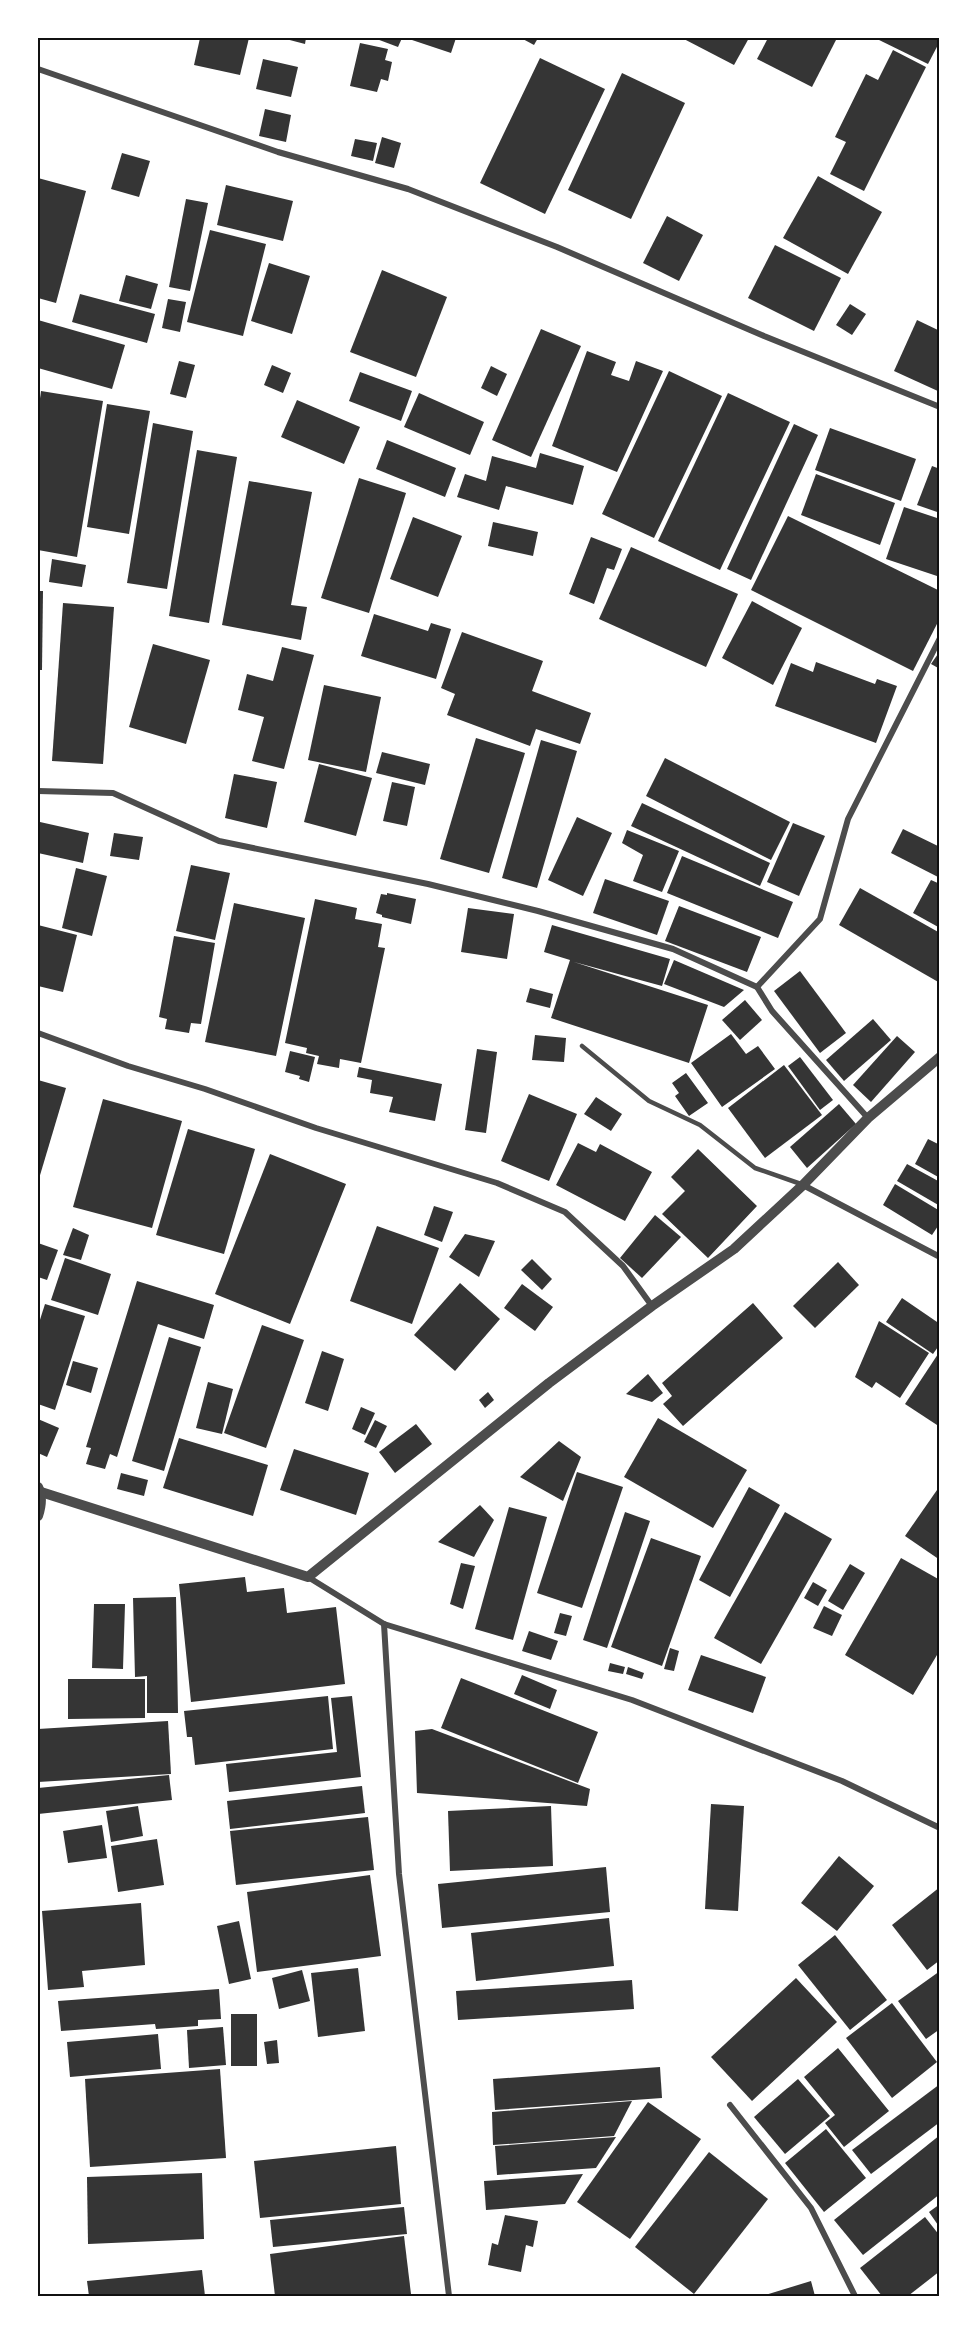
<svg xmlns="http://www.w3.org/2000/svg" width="977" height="2334" viewBox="0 0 977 2334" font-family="'Sofia Sans Condensed',sans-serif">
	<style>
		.building { fill: #353535 }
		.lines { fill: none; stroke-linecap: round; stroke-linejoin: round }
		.service { stroke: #4c4c4c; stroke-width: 4.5 }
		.minor { stroke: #4c4c4c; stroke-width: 6 }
		.tertiary { stroke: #4c4c4c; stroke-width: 10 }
		.neatline { fill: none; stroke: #111; stroke-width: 2 }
	</style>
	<rect width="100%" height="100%" fill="#fff"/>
	<g class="building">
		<path d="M200 38H249L240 75 194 65Z"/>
		<path d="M282 38H306L305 44Z"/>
		<path d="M374 38H402L398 47Z"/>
		<path d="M413 38H456L451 53 412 40Z"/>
		<path d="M521 38H538L534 45Z"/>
		<path d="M682 38H749L734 65Z"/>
		<path d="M768 38H837L812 87 757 59Z"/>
		<path d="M875 38H935L940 41 928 64Z"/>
		<path d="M360 43 388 49 385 60 392 62 388 81 381 79 377 92 350 86Z"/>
		<path d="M893 50 926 67 864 191 830 174 846 142 835 137 866 74 878 80Z"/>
		<path d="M540 58 605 89 545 214 480 183Z"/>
		<path d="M263 59 298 67 291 97 256 89Z"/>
		<path d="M622 73 685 103 631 219 568 190Z"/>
		<path d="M265 109 291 115 286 142 259 136Z"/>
		<path d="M382 137 401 143 394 168 375 163Z"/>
		<path d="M355 139 377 143 373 161 351 156Z"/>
		<path d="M122 153 150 161 139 197 111 189Z"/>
		<path d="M818 176 882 212 848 274 783 238Z"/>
		<path d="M38 178 86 191 56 303 38 298Z"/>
		<path d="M226 185 293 201 283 241 217 225Z"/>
		<path d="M186 199 208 203 190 291 169 287Z"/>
		<path d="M667 216 703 235 679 281 643 263Z"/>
		<path d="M210 230 266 244 243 336 187 322Z"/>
		<path d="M775 245 841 278 814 331 748 298Z"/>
		<path d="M269 263 310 276 292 334 251 321Z"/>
		<path d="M382 270 447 297 416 377 350 352Z"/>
		<path d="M126 275 158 284 151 309 119 301Z"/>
		<path d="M80 294 155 314 147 343 72 322Z"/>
		<path d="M168 299 186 302 180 332 162 328Z"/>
		<path d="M850 304 866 314 852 335 836 325Z"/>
		<path d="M38 320 125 345 112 389 38 368Z"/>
		<path d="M917 320 940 331V392L894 371Z"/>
		<path d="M541 329 581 346 531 457 492 440Z"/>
		<path d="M587 351 616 362 611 375 629 381 636 361 663 371 617 472 552 446Z"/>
		<path d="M179 361 195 365 186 398 170 394Z"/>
		<path d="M272 365 291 373 283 393 264 385Z"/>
		<path d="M491 366 507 374 497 396 481 388Z"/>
		<path d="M669 371 722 396 654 538 602 514Z"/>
		<path d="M360 372 412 391 401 421 349 401Z"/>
		<path d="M41 391 103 401 77 557 38 550V414Z"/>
		<path d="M419 393 484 422 470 455 404 427Z"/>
		<path d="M728 393 790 422 720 570 658 541Z"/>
		<path d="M297 400 360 427 344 464 281 437Z"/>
		<path d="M107 404 150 411 129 534 87 527Z"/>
		<path d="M153 423 193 431 167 589 127 583Z"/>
		<path d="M794 424 818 435 751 580 727 569Z"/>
		<path d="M830 428 916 459 901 501 815 470Z"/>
		<path d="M387 440 456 468 445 497 376 469Z"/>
		<path d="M197 450 237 457 209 623 169 616Z"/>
		<path d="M540 453 584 466 573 505 506 486 499 510 457 497 465 474 486 481 492 456 536 468Z"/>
		<path d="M932 466 940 469V513L917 505Z"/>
		<path d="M816 474 895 503 880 545 801 515Z"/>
		<path d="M359 478 406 493 369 613 321 598Z"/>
		<path d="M249 481 312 492 291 605 307 607 301 640 222 625Z"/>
		<path d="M904 507 940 519V577L886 559Z"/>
		<path d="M788 516 940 591V618L913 671 751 590Z"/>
		<path d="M413 517 462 536 438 597 390 579Z"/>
		<path d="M493 522 538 532 533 556 488 546Z"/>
		<path d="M591 537 622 549 614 570 607 568 594 604 569 594Z"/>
		<path d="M631 547 738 594 706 667 599 619Z"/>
		<path d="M52 559 86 565 82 587 49 582Z"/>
		<path d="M38 591H43L42 670H38Z"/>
		<path d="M752 601 802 628 773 685 722 658Z"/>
		<path d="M63 603 114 607 103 764 52 761Z"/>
		<path d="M374 614 428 631 431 623 451 629 436 679 361 656Z"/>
		<path d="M462 632 543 661 532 691 591 713 580 744 536 729 530 746 447 715 455 694 441 688Z"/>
		<path d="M153 644 210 660 186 744 129 727Z"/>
		<path d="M282 647 314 655 284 769 252 761 264 717 238 710 247 674 273 681Z"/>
		<path d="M940 651V669L931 664Z"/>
		<path d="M816 662 875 684 877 679 897 686 876 743 775 706 791 663 813 672Z"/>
		<path d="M324 685 381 697 366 772 308 760Z"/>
		<path d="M476 738 525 753 489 873 440 859Z"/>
		<path d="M541 740 577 751 537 888 502 878Z"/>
		<path d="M382 752 430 764 425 785 376 773Z"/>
		<path d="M665 758 790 822 771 860 646 796Z"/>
		<path d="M319 764 372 778 356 836 304 822Z"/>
		<path d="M234 774 277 782 267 828 225 818Z"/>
		<path d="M392 782 415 787 407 826 383 821Z"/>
		<path d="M642 803 770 863 760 886 631 826Z"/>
		<path d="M577 817 612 833 583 896 548 880Z"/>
		<path d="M40 822 89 833 83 863 38 853V835Z"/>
		<path d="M793 823 825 836 799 896 767 882Z"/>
		<path d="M903 829 940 847V878L891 853Z"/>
		<path d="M627 830 679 851 662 892 633 881 643 855 622 843Z"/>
		<path d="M114 833 143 837 139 860 110 856Z"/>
		<path d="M682 856 793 902 778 938 667 893Z"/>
		<path d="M191 865 230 873 215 940 176 931Z"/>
		<path d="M76 868 107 876 92 936 62 928Z"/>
		<path d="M605 879 669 901 657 935 593 913Z"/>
		<path d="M931 880 940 884V928L913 913Z"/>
		<path d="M860 888 940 933V983L839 925Z"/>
		<path d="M387 893 416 899 411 924 382 917V915L376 913 381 894 387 895Z"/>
		<path d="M315 899 357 908 355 919 382 924 378 947 385 948 361 1063 340 1059 339 1068 317 1064 319 1056 306 1053 307 1048 285 1043Z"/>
		<path d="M234 903 305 918 276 1056 205 1042Z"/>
		<path d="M679 906 761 937 747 972 665 941Z"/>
		<path d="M468 908 514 914 507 959 461 952Z"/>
		<path d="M38 925 77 935 63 992 38 986Z"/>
		<path d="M552 925 670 959 662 986 574 962 708 1005 689 1063 551 1018 570 960 544 952Z"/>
		<path d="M174 936 215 943 201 1024 191 1023 189 1033 165 1029 167 1019 159 1017Z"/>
		<path d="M674 960 744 990 724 1007 664 984Z"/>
		<path d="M800 971 846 1033 820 1053 774 991Z"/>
		<path d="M530 988 553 994 550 1008 526 1002Z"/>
		<path d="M745 1000 762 1020 740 1040 722 1020Z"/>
		<path d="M873 1019 891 1040 844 1081 826 1060Z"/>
		<path d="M731 1034 746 1054 758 1046 775 1069 722 1107 691 1063Z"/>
		<path d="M535 1035 566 1038 564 1062 532 1060Z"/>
		<path d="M897 1036 915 1052 871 1102 853 1085Z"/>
		<path d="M477 1049 497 1052 486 1133 465 1130Z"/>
		<path d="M290 1051 315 1057 309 1082 299 1079 300 1076 285 1072Z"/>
		<path d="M800 1057 833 1100 820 1110 788 1066Z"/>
		<path d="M784 1065 822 1115 765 1158 728 1108Z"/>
		<path d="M359 1067 442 1084 435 1121 389 1112 393 1097 370 1093 372 1080 357 1077Z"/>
		<path d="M686 1073 708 1103 689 1116 675 1096 679 1093 672 1083Z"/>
		<path d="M38 1080 66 1088 38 1182Z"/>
		<path d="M529 1094 577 1114 549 1181 501 1161Z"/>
		<path d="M596 1097 622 1114 611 1131 584 1114Z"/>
		<path d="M103 1099 182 1121 152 1228 73 1207Z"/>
		<path d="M839 1104 856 1124 807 1168 790 1147Z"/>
		<path d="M188 1129 255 1149 224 1254 156 1235Z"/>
		<path d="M928 1139 940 1145V1178L915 1164Z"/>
		<path d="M578 1143 596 1152 600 1144 652 1172 625 1221 556 1185Z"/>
		<path d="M698 1149 757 1206 708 1258 662 1214 685 1191 671 1177Z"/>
		<path d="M270 1154 346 1184 290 1324 215 1294Z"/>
		<path d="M907 1164 940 1182V1206L897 1181Z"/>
		<path d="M895 1184 940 1211V1223L932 1235 883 1205Z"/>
		<path d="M434 1206 453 1212 442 1242 424 1235Z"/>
		<path d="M655 1215 681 1237 642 1278 620 1258Z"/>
		<path d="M377 1226 439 1248 412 1324 350 1301Z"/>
		<path d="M73 1228 89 1235 81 1260 63 1255Z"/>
		<path d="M465 1234 495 1241 479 1277 449 1257Z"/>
		<path d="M38 1243 58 1250 47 1280 38 1277Z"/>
		<path d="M65 1258 111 1274 98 1315 51 1300Z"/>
		<path d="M532 1259 552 1279 542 1290 521 1270Z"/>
		<path d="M838 1262 859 1285 815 1328 793 1306Z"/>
		<path d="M137 1281 214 1305 204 1339 158 1324 117 1457 110 1454 105 1469 86 1464 91 1448 86 1447Z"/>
		<path d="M460 1283 500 1319 455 1371 414 1335Z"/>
		<path d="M522 1284 553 1307 535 1331 504 1308Z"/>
		<path d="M902 1298 940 1324V1344L933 1354 886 1322Z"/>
		<path d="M753 1303 783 1338 683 1426 663 1404 672 1396 662 1383Z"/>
		<path d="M45 1304 85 1316 55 1410 38 1404V1326Z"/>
		<path d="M879 1321 929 1353 900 1398 876 1382 872 1388 855 1377Z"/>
		<path d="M262 1325 304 1340 266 1448 224 1433Z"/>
		<path d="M169 1337 201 1347 164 1471 132 1461Z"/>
		<path d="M322 1351 344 1359 328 1411 305 1403Z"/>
		<path d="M940 1351V1422L937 1425 905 1404Z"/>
		<path d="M73 1361 98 1368 91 1393 66 1385Z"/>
		<path d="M648 1374 663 1393 652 1402 626 1394Z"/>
		<path d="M208 1382 233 1389 222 1434 196 1428Z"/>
		<path d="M488 1392 494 1400 485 1408 479 1400Z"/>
		<path d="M361 1407 375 1413 365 1435 352 1429Z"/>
		<path d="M658 1418 747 1470 713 1528 624 1477Z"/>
		<path d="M38 1419 59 1428 47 1457 38 1453Z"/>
		<path d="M375 1420 387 1426 376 1448 364 1442Z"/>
		<path d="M416 1424 432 1444 395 1473 379 1452Z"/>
		<path d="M179 1438 268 1465 253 1516 163 1488Z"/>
		<path d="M559 1441 581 1457 563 1501 520 1477Z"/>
		<path d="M294 1449 369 1473 356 1515 280 1490Z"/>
		<path d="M577 1472 623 1487 582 1608 537 1593Z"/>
		<path d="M121 1473 148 1480 144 1496 117 1489Z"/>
		<path d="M749 1487 780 1505 730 1597 699 1580Z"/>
		<path d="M937 1490 940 1491V1560L905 1536Z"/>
		<path d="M480 1505 494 1520 474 1557 438 1542Z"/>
		<path d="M509 1507 547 1517 513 1640 475 1629Z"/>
		<path d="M625 1512 650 1521 607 1648 583 1640Z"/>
		<path d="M785 1512 832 1539 761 1664 714 1638Z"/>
		<path d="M651 1538 701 1556 662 1666 611 1647Z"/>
		<path d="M901 1558 940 1580V1650L913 1695 845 1655Z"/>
		<path d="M461 1563 475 1566 463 1609 450 1604Z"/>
		<path d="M850 1564 865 1573 843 1610 828 1601Z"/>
		<path d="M245 1577 247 1592 284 1588 287 1613 336 1607 345 1684 191 1702 179 1584Z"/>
		<path d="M813 1582 827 1590 818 1606 804 1598Z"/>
		<path d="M176 1597 178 1713H147V1676L135 1677 133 1598Z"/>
		<path d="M94 1604H125L123 1669 92 1668Z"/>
		<path d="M824 1606 842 1615 832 1636 813 1628Z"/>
		<path d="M560 1613 572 1616 566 1636 554 1633Z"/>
		<path d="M529 1631 558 1641 551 1660 522 1651Z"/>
		<path d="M670 1648 679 1651 674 1671 664 1669Z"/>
		<path d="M701 1655 766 1677 753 1713 688 1690Z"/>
		<path d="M610 1663 625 1667 623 1674 608 1671Z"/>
		<path d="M628 1667 644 1673 642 1679 626 1674Z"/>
		<path d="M522 1675 557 1690 550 1709 514 1694Z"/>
		<path d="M461 1678 598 1732 578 1783 441 1728Z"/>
		<path d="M68 1679H145V1718L68 1719Z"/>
		<path d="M328 1696 333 1749 195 1765 192 1737H187L184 1711Z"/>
		<path d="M352 1696 361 1777 229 1792 226 1764 337 1752 331 1698Z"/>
		<path d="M168 1721 171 1774 38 1782V1729Z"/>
		<path d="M432 1729 590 1789 587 1806 417 1793 415 1731Z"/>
		<path d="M169 1775 172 1800 38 1814V1788Z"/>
		<path d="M362 1786 365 1813 230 1829 227 1801Z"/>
		<path d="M711 1804 744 1806 738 1911 705 1909Z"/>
		<path d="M138 1806 143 1836 111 1842 106 1811Z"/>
		<path d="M551 1806 553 1866 450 1871 448 1811Z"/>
		<path d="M368 1817 374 1870 236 1885 230 1831Z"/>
		<path d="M102 1825 107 1858 68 1863 63 1831Z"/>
		<path d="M157 1839 164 1885 118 1892 111 1846Z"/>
		<path d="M839 1856 874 1886 837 1931 801 1903Z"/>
		<path d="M606 1867 610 1912 442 1928 438 1884Z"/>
		<path d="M370 1875 381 1956 257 1972 247 1892Z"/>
		<path d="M940 1887V1960L927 1970 892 1925Z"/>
		<path d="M141 1903 145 1965 82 1971 84 1987 48 1990 42 1911Z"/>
		<path d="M609 1918 614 1966 476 1981 471 1933Z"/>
		<path d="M239 1921 251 1979 229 1984 217 1926Z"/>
		<path d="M835 1935 887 2000 850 2030 798 1965Z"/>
		<path d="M358 1968 365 2031 318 2037 311 1973Z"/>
		<path d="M302 1970 310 2001 279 2009 272 1978Z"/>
		<path d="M940 1971V2029L926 2039 898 2001Z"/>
		<path d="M796 1978 837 2022 752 2101 711 2057Z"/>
		<path d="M632 1980 634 2009 458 2020 456 1991Z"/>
		<path d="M219 1989 221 2019 198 2020V2026L156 2029 155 2024 61 2031 58 2001Z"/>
		<path d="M892 2003 937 2062 892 2098 846 2038Z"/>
		<rect x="231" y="2014" width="26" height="52"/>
		<path d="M223 2027 226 2065 189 2068 187 2030Z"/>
		<path d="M158 2034 161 2069 70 2077 67 2042Z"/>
		<path d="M277 2040 279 2063 267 2064 264 2042Z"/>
		<path d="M838 2048 889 2111 844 2147 825 2123 835 2115 804 2077Z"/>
		<path d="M660 2067 662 2098 495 2110 493 2079Z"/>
		<path d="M220 2069 226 2158 90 2167 85 2079Z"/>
		<path d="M798 2079 830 2116 785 2154 754 2117Z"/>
		<path d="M940 2084V2122L871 2174 852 2150Z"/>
		<path d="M632 2101 614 2136 493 2145 492 2112Z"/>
		<path d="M648 2102 701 2139 630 2239 577 2202Z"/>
		<path d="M826 2129 866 2178 824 2212 785 2163Z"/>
		<path d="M940 2135V2194L863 2255 834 2220Z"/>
		<path d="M616 2137 596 2168 497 2175 495 2146Z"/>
		<path d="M396 2146 401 2204 260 2218 254 2161Z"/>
		<path d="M709 2152 768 2199 694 2294 635 2247Z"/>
		<path d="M202 2173 204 2239 88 2244 87 2177Z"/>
		<path d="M583 2174 565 2204 486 2210 484 2181Z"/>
		<path d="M940 2204V2228L929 2212Z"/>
		<path d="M404 2207 407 2234 273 2247 270 2220Z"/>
		<path d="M505 2215 538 2221 533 2247 526 2245 521 2272 488 2265 492 2243 498 2245Z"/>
		<path d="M925 2217 940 2236V2271L908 2296H882L860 2268Z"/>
		<path d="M404 2236 411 2294 392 2296H275L270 2254Z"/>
		<path d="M202 2270 205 2296H89L87 2281Z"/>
		<path d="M811 2281 815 2296H762Z"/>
	</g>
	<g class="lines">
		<path class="service" d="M582 1046 649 1101 700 1125 755 1168 801 1184"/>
		<g class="minor">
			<path d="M38 69 278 152 408 189 557 247 764 336 940 407"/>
			<path d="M38 791 113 793 219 841 428 884 538 911 673 949 757 987 772 1011 868 1118"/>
			<path d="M757 987 820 919 848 819 940 638"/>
			<path d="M38 1033 128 1066 205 1089 316 1128 497 1183 565 1212 623 1266 652 1306"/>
			<path d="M803 1185 940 1257"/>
			<path d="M308 1577 384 1624 632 1700 842 1781 940 1828"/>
			<path d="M384 1624 399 1874 449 2296"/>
			<path d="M730 2105 811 2208 855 2296"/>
		</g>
		<g class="tertiary">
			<path d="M41 1492 308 1577 549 1383 652 1306 734 1249 803 1185 868 1118 940 1057"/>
			<path d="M38 1516C41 1507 43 1497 38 1487"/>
		</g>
	</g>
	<rect width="977" height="2334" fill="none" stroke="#ffffff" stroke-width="78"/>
	<rect x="39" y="39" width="899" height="2256" class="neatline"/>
</svg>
